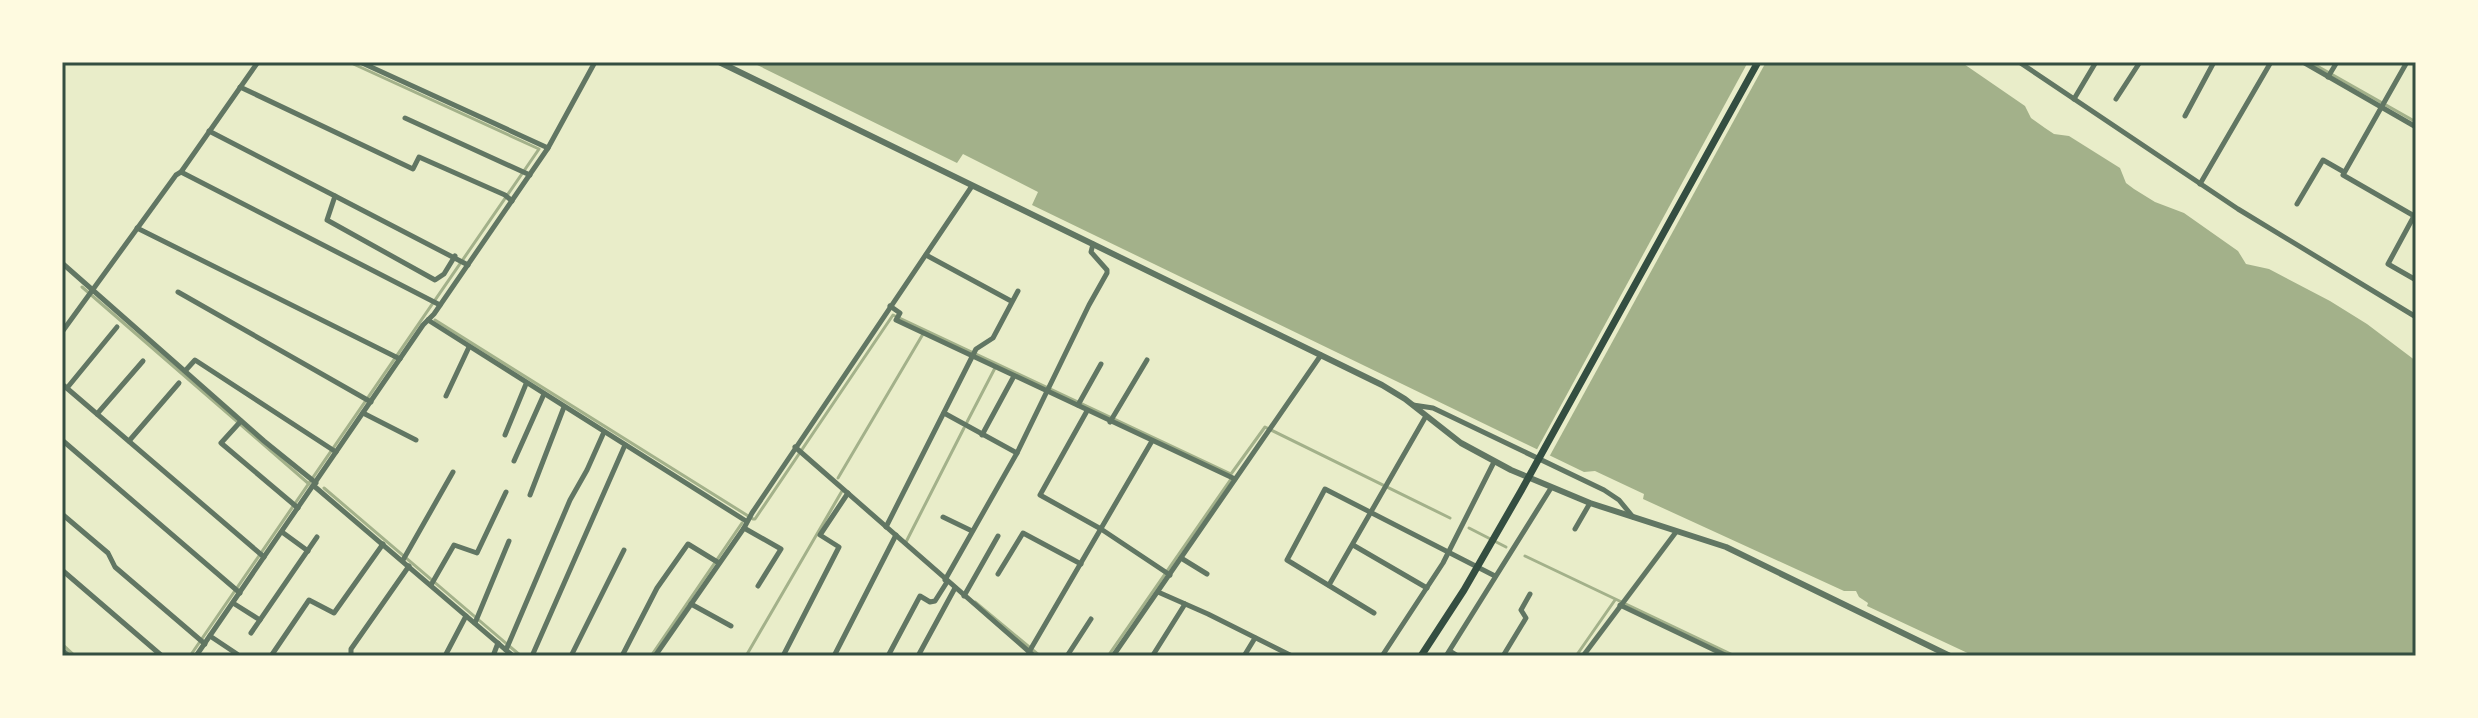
<svg xmlns="http://www.w3.org/2000/svg" width="2478" height="718" viewBox="0 0 2478 718" font-family="Arial,sans-serif">
	<style>
		.water { fill: #a3b18a }
		.pier { fill: #e9edc9 }
		.lines { fill: none; stroke-linecap: round; stroke-linejoin: round }
		.stream { stroke: #a3b18a; stroke-width: 3 }
		.minor { stroke: #617663; stroke-width: 5 }
		.tertiary { stroke: #617663; stroke-width: 6 }
		.primary { stroke: #344e41; stroke-width: 7 }
		.neatline { fill: none; stroke: #344e41; stroke-width: 3 }
	</style>
	<rect width="100%" height="100%" fill="#e9edc9"/>
	<path class="water" d="M751 62H1961L2025 106 2031 118 2045 128 2054 134 2069 136 2120 168 2126 183 2134 189 2155 202 2184 213 2238 251 2246 264 2269 269 2330 301 2367 324 2416 361V656H1974L1867 606 1868 603 1859 597 1856 591H1844L1643 499 1644 494 1595 471 1584 472 1032 205 1038 192 963 154 957 163Z"/>
	<path class="pier" d="M1748 62H1766L1548 459 1535 453Z"/>
	<g class="lines">
		<g class="stream">
			<path d="M2310 62 2416 122"/>
			<path d="M82 287 309 484"/>
			<path d="M435 320 753 519H755L893 315 1231 474 1265 427 1450 518"/>
			<path d="M967 422 995 368"/>
			<path d="M838 478 923 334"/>
			<path d="M324 488 521 656"/>
			<path d="M1469 528 1506 547"/>
			<path d="M906 542 964 428"/>
			<path d="M1525 556 1735 656"/>
			<path d="M975 602 1040 656"/>
			<path d="M62 644 75 656"/>
			<path d="M190 656 539 149 349 62"/>
			<path d="M651 656 742 523"/>
			<path d="M746 656 842 491"/>
			<path d="M1108 656 1231 479"/>
			<path d="M1576 656 1615 600"/>
		</g>
		<g class="minor">
			<path d="M360 62 548 148"/>
			<path d="M2019 62 2238 209 2416 317"/>
			<path d="M2303 62 2416 127"/>
			<path d="M2407 62 2343 175 2416 217"/>
			<path d="M2328 77 2337 62"/>
			<path d="M240 87 413 169 419 157 505 195 512 201"/>
			<path d="M2074 99 2096 62"/>
			<path d="M2116 99 2140 62"/>
			<path d="M2185 116 2214 62"/>
			<path d="M405 118 530 175"/>
			<path d="M209 131 335 196 327 220 435 280 444 274 455 256"/>
			<path d="M181 172 440 305"/>
			<path d="M2200 184 2271 62"/>
			<path d="M335 196 468 265"/>
			<path d="M2297 204 2323 160 2344 172"/>
			<path d="M2414 216 2388 264 2416 280"/>
			<path d="M137 228 400 359"/>
			<path d="M926 255 1011 301"/>
			<path d="M62 263 264 441 316 483"/>
			<path d="M178 292 371 402"/>
			<path d="M890 306 900 313 896 320 1235 479"/>
			<path d="M428 320 746 521"/>
			<path d="M62 332 176 175 181 172 258 62"/>
			<path d="M185 371 195 360 336 452"/>
			<path d="M62 384 264 557"/>
			<path d="M67 388 117 327"/>
			<path d="M446 396 469 347"/>
			<path d="M1078 405 1101 364"/>
			<path d="M1413 405 1433 408 1604 490 1619 500 1633 517"/>
			<path d="M1087 411 1040 495 1101 529 1170 575"/>
			<path d="M363 413 416 440"/>
			<path d="M944 413 1017 453 1089 305 1107 273V270L1091 252 1093 244"/>
			<path d="M97 414 143 361"/>
			<path d="M241 421 221 443 298 508"/>
			<path d="M1110 422 1147 360"/>
			<path d="M505 435 526 384"/>
			<path d="M982 435 1014 376"/>
			<path d="M62 440 240 593"/>
			<path d="M129 441 179 383"/>
			<path d="M795 447 1034 656"/>
			<path d="M514 461 544 394"/>
			<path d="M314 486 513 656"/>
			<path d="M530 495 564 407"/>
			<path d="M62 514 108 553 115 567 205 644"/>
			<path d="M943 517 972 531"/>
			<path d="M886 527 976 349 993 338 1018 291"/>
			<path d="M744 528 781 549 758 586"/>
			<path d="M1575 529 1590 503"/>
			<path d="M282 532 308 551"/>
			<path d="M1353 545 1427 588"/>
			<path d="M1181 558 1207 574"/>
			<path d="M403 560 453 472"/>
			<path d="M62 570 162 656"/>
			<path d="M998 574 1023 533 1081 564"/>
			<path d="M945 580 1017 453"/>
			<path d="M431 585 454 545 477 553 506 492"/>
			<path d="M1329 585 1426 416"/>
			<path d="M1158 592 1208 614 1292 656"/>
			<path d="M964 596 998 536"/>
			<path d="M233 603 260 620"/>
			<path d="M691 604 731 626"/>
			<path d="M1620 605 1727 656"/>
			<path d="M1374 613 1287 560 1325 489 1495 576"/>
			<path d="M475 623 509 541"/>
			<path d="M251 633 317 537"/>
			<path d="M210 636 237 654"/>
			<path d="M62 650 69 656"/>
			<path d="M506 650 570 500 587 470 604 432"/>
			<path d="M1450 651 1458 656"/>
			<path d="M1029 652 1152 441"/>
			<path d="M1153 655 1185 604"/>
			<path d="M196 656 423 325 434 314 548 148 595 62"/>
			<path d="M271 656 309 600 334 613 383 544"/>
			<path d="M351 656V649L409 566"/>
			<path d="M445 656 466 616"/>
			<path d="M493 656 498 643"/>
			<path d="M532 656 625 445"/>
			<path d="M571 656 624 550"/>
			<path d="M622 656 657 588 688 544 719 563"/>
			<path d="M655 656 744 528 752 513 972 186"/>
			<path d="M783 656 839 547 820 535 848 493"/>
			<path d="M834 656 896 535"/>
			<path d="M888 656 920 596 930 602 935 601 947 582"/>
			<path d="M918 656 955 588"/>
			<path d="M1067 656 1091 619"/>
			<path d="M1113 656 1321 355"/>
			<path d="M1244 656 1255 638"/>
			<path d="M1382 656 1443 563 1494 462"/>
			<path d="M1446 656 1551 488"/>
			<path d="M1503 656 1526 618 1521 610 1530 594"/>
			<path d="M1583 656 1676 532"/>
		</g>
		<path class="tertiary" d="M719 62 1382 385 1405 399 1461 443 1511 470 1590 503 1726 547 1950 656"/>
		<path class="primary" d="M1421 656 1464 590 1521 491 1758 62"/>
	</g>
	<rect width="2478" height="718" fill="none" stroke="#fefae0" stroke-width="128"/>
	<rect x="64" y="64" width="2350" height="590" class="neatline"/>
</svg>
